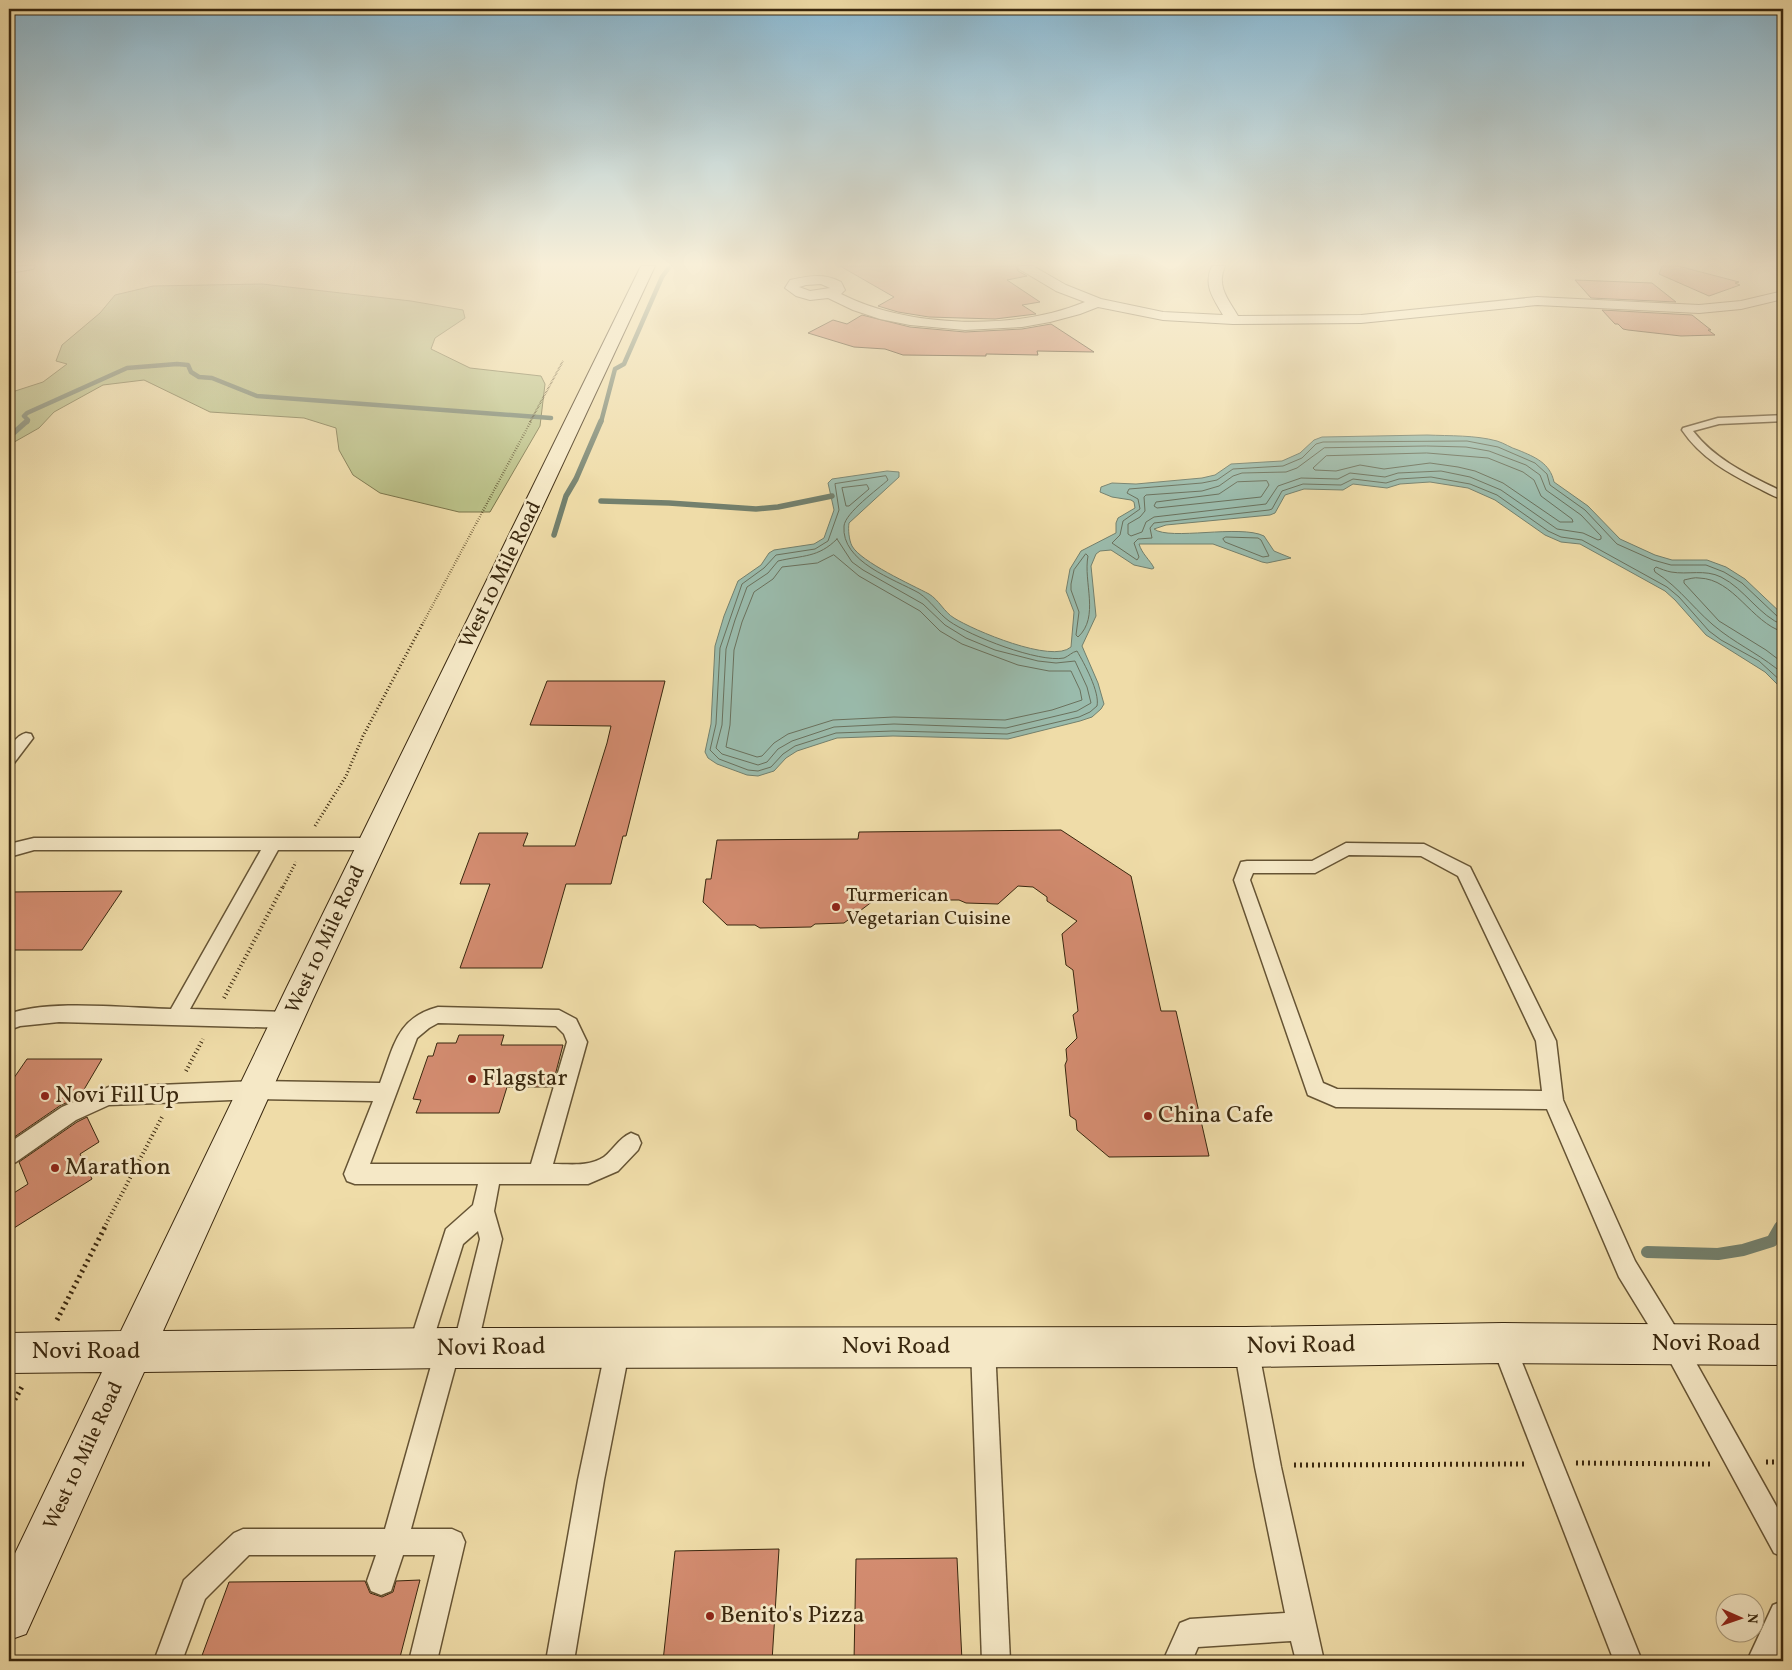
<svg xmlns="http://www.w3.org/2000/svg" width="1792" height="1670" viewBox="0 0 1792 1670" font-family="Vollkorn,serif">
	<style>
		.green { fill: #bac087; stroke: #7a744a }
		.water { fill: #9abbac; stroke: #73806d }
		.lines { fill: none; stroke-linecap: round; stroke-linejoin: round }
		.shore { stroke: #6a715d; stroke-width: 1 }
		.stream-far3 { stroke: #73806d; stroke-width: 4.5 }
		.stream-far2 { stroke: #73806d; stroke-width: 5.5 }
		.stream-far1 { stroke: #73806d; stroke-width: 9 }
		.stream { stroke: #73806d; stroke-width: 12 }
		.building { fill: #d38c70; stroke: #39270e }
		.service-casing { stroke: #665434; stroke-width: 3 }
		.minor-casing { stroke: #665434; stroke-width: 2 }
		.secondary-casing { stroke: #39270e; stroke-width: 2 }
		.path-far4 { stroke: #39270e; stroke-width: 2; stroke-dasharray: 0.5 1; stroke-linecap: butt }
		.path-far3 { stroke: #39270e; stroke-width: 2.5; stroke-dasharray: 0.5 2; stroke-linecap: butt }
		.path-far2 { stroke: #39270e; stroke-width: 3; stroke-dasharray: 1 2.5; stroke-linecap: butt }
		.path-far1 { stroke: #39270e; stroke-width: 4; stroke-dasharray: 1 3; stroke-linecap: butt }
		.path { stroke: #39270e; stroke-width: 5; stroke-dasharray: 2 4; stroke-linecap: butt }
		.service { fill: #f5e8c6; fill-rule: evenodd }
		.minor { fill: #f5e8c6; fill-rule: evenodd }
		.secondary { fill: #f5e8c6; fill-rule: evenodd }
		.poi-dot { fill: #8f2418; stroke: #f5e8c6; stroke-width: 2 }
		.labels { text-anchor: middle; dominant-baseline: central; stroke-width: 5; stroke-linejoin: round; paint-order: stroke }
		.street-label { font-size: 20px; fill: #39270e; stroke: #f5e8c6 }
		.poi-label { font-size: 20px; fill: #39270e; stroke: #f5e8c6; text-anchor: start }
		.near-poi-label { font-size: 24px; fill: #39270e; stroke: #f5e8c6; text-anchor: start }
		.near-street-label { font-size: 24px; fill: #39270e; stroke: #f5e8c6 }
	</style>
	<rect width="100%" height="100%" fill="#efdca8"/>
	<filter id="stains"><feTurbulence type="fractalNoise" baseFrequency=".004" numOctaves="4"/><feColorMatrix values="0 0 0 0 .2 0 0 0 0 .09 0 0 0 0 .02 0 0 0 .5 -.17"/></filter>
	<radialGradient id="worn" r=".72"><stop offset=".6" stop-color="#630" stop-opacity="0"/><stop offset="1" stop-color="#630" stop-opacity=".3"/></radialGradient>
	<path class="green" d="M262 284 411 301 463 310 465 318 435 338 431 349 470 368 541 376 545 384 540 426 490 512H459L380 493 353 475 339 450 336 428 304 418 210 412 144 380 103 385 54 412 39 428 9 445V393L43 382 67 364 56 361 62 345 100 313 115 295 153 286Z"/>
	<path class="water" d="M1427 435C1450 436 1475 435 1497 441 1504 443 1511 448 1518 450 1535 457 1550 463 1554 482L1588 506 1620 539 1655 555 1672 560H1707L1726 567 1745 579 1783 615V690L1765 672 1706 635 1675 600 1665 591 1580 544 1561 542 1545 535 1495 500 1468 488 1430 482 1400 484 1387 488 1353 484 1343 490 1304 489 1285 495 1275 513 1270 515 1166 525 1154 529C1170 541 1240 524 1264 536L1274 551 1291 558 1267 563 1262 562 1213 544H1139C1142 554 1150 560 1154 568L1152 569 1134 565 1111 550 1100 551 1096 554 1091 566 1096 616 1082 646 1098 683 1104 704 1101 709 1092 717 1080 721 1008 739 893 736 837 738 797 751 786 758 774 771 758 776 747 775 717 764 708 758 705 752 711 724 715 646 724 616 738 581 761 565 769 553 774 550 814 544 824 538 834 510 828 483 832 479 887 471 899 472V477L849 523C848 530 849 540 852 546 861 562 912 585 929 594 939 600 944 612 954 618 973 630 1052 664 1071 647L1074 612 1066 591 1070 569 1081 551 1116 533V523L1118 518 1135 508 1134 502 1131 500 1112 497 1100 492 1101 487 1112 483 1136 484 1202 478 1215 475 1231 464 1282 461 1300 453 1314 440 1322 437Z"/>
	<g class="lines">
		<g class="shore">
			<path d="M1427 446 1466 447 1489 451 1526 465 1540 475 1546 490 1581 515 1601 536V539L1598 540 1583 533 1557 529 1501 490 1470 477 1441 471 1398 473 1385 477 1350 473 1338 479 1301 478 1278 486 1266 504 1154 517 1146 522 1142 532 1131 536 1128 534V524L1140 517 1145 511 1144 497 1146 495 1202 491 1219 486 1233 476 1242 473 1286 472 1297 468 1324 448Z"/>
			<path d="M1427 453 1488 458 1523 472 1534 480 1541 496 1572 519 1573 522H1560L1503 483 1475 471 1458 467 1430 463 1384 469 1360 465 1336 471 1315 470 1313 468 1326 456Z"/>
			<path d="M886 476 888 480C878 489 845 513 844 526 841 562 894 579 919 593 931 601 938 613 949 621 970 636 1039 663 1064 658 1069 656 1072 652 1077 651 1084 663 1100 692 1097 706L1090 712 1079 717 1007 734 893 731 836 733 795 746 783 754 771 767 758 771 748 770 719 759 710 750 716 724 720 648 742 584 764 568 776 555 815 549 828 541 839 510 835 484Z"/>
			<path d="M1267 481 1269 485 1261 497 1157 508 1154 506 1156 502 1219 494 1237 482Z"/>
			<path d="M867 485 869 489 849 506H846L842 488Z"/>
			<path d="M1226 537 1258 538 1261 540 1269 556 1263 557 1225 542 1223 539Z"/>
			<path d="M837 539 852 562 863 570 923 604 945 625 966 638 995 650 1038 661 1056 663 1075 661 1087 687 1091 703 1077 711 1006 728 894 724 834 727 792 741 778 749 767 762 758 765 722 754 716 748 722 725 726 649 735 620 747 587 768 573 778 561C803 555 818 558 837 539Z"/>
			<path d="M1086 554 1088 556C1083 582 1100 617 1078 637L1076 635 1079 612 1071 590V584L1074 570Z"/>
			<path d="M834 555 859 576 920 611 940 631 962 644 1018 665 1049 671H1071L1080 690 1082 700 1052 710 1005 720 894 717 833 720 788 734 774 743 762 756 757 757 726 747 730 725 734 650 742 622 754 592 773 579 782 567 817 563Z"/>
			<path d="M1783 618 1778 617 1742 583 1724 572 1706 565H1671L1653 560 1617 544 1585 510 1550 485 1547 474 1535 463 1498 447 1467 441 1323 442 1316 444 1302 458 1283 466 1233 469 1217 480 1202 483 1129 489 1127 493 1138 499 1140 509 1123 521 1120 535 1112 543 1137 560 1139 557 1134 543 1138 539 1152 538 1150 528 1154 523 1269 510 1272 509 1282 491 1303 484 1341 485 1353 479 1386 483 1399 479 1431 477 1470 484 1497 495 1548 531 1561 537 1582 540 1667 587 1679 597 1709 631 1721 640 1759 661 1783 683"/>
			<path d="M1783 625C1759 616 1745 589 1721 577 1705 569 1688 575 1671 572 1666 571 1661 569 1656 567L1654 569 1655 572C1681 588 1697 614 1722 632 1742 647 1764 657 1783 674"/>
			<path d="M1783 632C1751 622 1734 579 1699 578 1695 577 1689 579 1684 580V583L1719 621 1766 650 1783 663"/>
		</g>
		<g class="stream-far3">
			<path d="M27 422 28 420 24 416 27 413 127 368 177 364 188 365 191 372 199 377 212 378 257 396 551 418"/>
			<path d="M601 422 615 369 624 364 662 277 670 266"/>
		</g>
		<g class="stream-far2">
			<path d="M9 437 27 421"/>
			<path d="M601 501 669 503 756 509 778 507 832 496"/>
			<path d="M554 535 566 496 576 479 601 421"/>
		</g>
		<path class="stream-far1" d="M1779 1228 1783 1221"/>
		<path class="stream" d="M1647 1252 1718 1254 1743 1250 1772 1241 1780 1227"/>
	</g>
	<g class="building">
		<path d="M840 266H1016L1018 271 1027 276 1007 280 1040 302 1022 305 1036 314 995 319 929 317 898 312 878 306 894 297Z"/>
		<path d="M1662 266H1678L1739 282 1735 283 1740 285 1709 296 1659 274Z"/>
		<path d="M1575 280 1652 283 1676 302 1591 298Z"/>
		<path d="M1602 310 1692 315 1711 330H1708L1715 335 1681 336 1628 330 1623 329 1618 324H1615Z"/>
		<path d="M862 315 910 327 965 332 1022 329 1051 324 1094 352 1037 351 1038 355 986 354V356L903 355 885 349 854 347 808 333 833 320 847 324Z"/>
		<path d="M547 681H665L626 836H623L611 884H566L542 968H460L490 884H460L479 833H528L523 846H575L607 743 611 726 530 725Z"/>
		<path d="M1061 830 1131 876 1161 1011H1176L1209 1156 1109 1157 1077 1130 1076 1120 1070 1116 1065 1065 1067 1060 1066 1049 1077 1038 1073 1015 1078 1011 1073 970 1066 965 1062 934 1077 921 1047 901V897L1033 887 1018 886 998 904 966 903 959 900H939L935 897H891L887 901H873L844 923 815 924 811 927 760 928 755 925H727L703 902 706 879H711L717 840 858 839 859 832Z"/>
		<path d="M122 891 82 950H9V892Z"/>
		<path d="M459 1035H504L501 1045H563L552 1087H507L499 1113H416L421 1100 413 1099 428 1056H433L437 1043H456Z"/>
		<path d="M27 1059H102L79 1098 61 1105 10 1140 9 1085Z"/>
		<path d="M87 1117 99 1142 80 1154 92 1179 14 1228 9 1215V1196L28 1184 19 1162 77 1122Z"/>
		<path d="M779 1549 772 1661H663L675 1551Z"/>
		<path d="M957 1558 962 1661H854L856 1559Z"/>
		<path d="M420 1580 399 1661H200L229 1582 365 1581 370 1593 382 1597 393 1592 396 1581Z"/>
	</g>
	<g class="lines">
		<g class="service-casing">
			<g id="service">
				<path d="M1783 415V421L1719 424 1693 431C1716 461 1751 476 1783 492V499C1774 497 1766 492 1758 488 1728 473 1701 458 1682 430L1683 428 1718 418Z"/>
				<path d="M26 733 31 734 33 738 14 763 9 764C9 751 12 737 26 733Z"/>
				<path d="M34 838H371L377 840 379 844 377 848 371 850H278L190 1009 288 1012 295 1014 297 1020 295 1026 288 1028 59 1022 20 1026 9 1030V1014C47 999 128 1008 171 1009L261 850H34L9 857V844Z"/>
				<path d="M1346 843 1424 844 1470 867 1556 1041 1563 1100 1635 1261 1681 1336 1783 1518V1557L1774 1553 1665 1352 1619 1277 1547 1109 1336 1107 1308 1095 1234 880 1241 862 1247 861H1312ZM1349 855 1421 856 1458 876 1536 1041 1542 1091 1337 1089 1323 1083 1250 880 1253 873H1315Z"/>
				<path d="M438 1007 559 1010 576 1019 587 1042 553 1164C569 1164 589 1167 604 1157 614 1149 619 1138 631 1133L638 1136 641 1143 638 1150 618 1171 588 1184H499L494 1211 502 1239 477 1348 473 1356 465 1360 458 1357 411 1529H452L461 1533 465 1542 437 1661H409L435 1555H403L391 1591 381 1595 371 1591 367 1581 376 1555H249L205 1599 182 1661H154L184 1580 234 1533 243 1529H385L436 1348 440 1340 448 1336 455 1339 480 1239 478 1231 463 1244 428 1356 420 1360 412 1356 408 1348 446 1229 473 1205 478 1184H355L347 1181 344 1174 373 1101 256 1099 109 1105 76 1120 16 1162 9 1165V1143L62 1107 109 1087 256 1081 380 1083C394 1047 396 1018 438 1007ZM438 1023 556 1026 564 1034 567 1042 531 1164H370L417 1038 429 1028Z"/>
				<path d="M1503 1331 1511 1335 1642 1661H1614L1491 1343 1495 1335Z"/>
				<path d="M618 1335 626 1339 630 1347 604 1480 574 1661H546L578 1480 606 1347 610 1339Z"/>
				<path d="M983 1335 991 1339 995 1347 1010 1661H982L971 1347 975 1339Z"/>
				<path d="M1246 1335 1254 1339 1258 1347 1281 1467 1324 1661H1296L1291 1641 1198 1647 1192 1661H1163L1180 1623 1190 1619 1285 1613 1255 1467 1234 1347 1238 1339Z"/>
				<path d="M1783 1601V1645L1776 1661H1747L1773 1605Z"/>
			</g>
		</g>
		<g class="minor-casing">
			<g id="minor">
				<path d="M9 266H35L33 269 9 273Z"/>
				<path d="M1018 266H1033L1066 285 1101 299 1163 312 1223 315C1213 298 1203 285 1212 266H1225C1216 286 1228 299 1238 316L1361 315 1537 297 1699 305 1741 301 1783 291V299L1741 309 1699 313 1537 305 1361 323 1233 324 1163 320 1098 307 1080 314 1050 322 1022 327 965 330 910 325 880 319 853 310 828 298 810 300 796 296 785 288 790 280C808 276 824 273 841 282L845 290 841 294C908 328 1015 331 1085 302L1056 291 1019 269ZM821 284 830 288 810 291 799 287 806 285Z"/>
			</g>
		</g>
		<g class="secondary-casing">
			<path id="secondary" d="M641 266H655L313 999 163 1331 448 1328 1246 1327 1503 1323 1783 1325V1365L1503 1363 1246 1367 448 1368 144 1372 26 1634 9 1640V1566L102 1372 9 1373V1333L121 1331 286 989Z"/>
		</g>
		<path class="path-far4" d="M530 422 563 361"/>
		<path class="path-far3" d="M422 625 531 421"/>
		<g class="path-far2">
			<path d="M315 826 346 776 363 736 423 623"/>
			<path d="M283 887 296 862"/>
		</g>
		<g class="path-far1">
			<path d="M224 998 283 886"/>
			<path d="M186 1071 203 1039"/>
			<path d="M104 1228 162 1117"/>
		</g>
		<g class="path">
			<path d="M57 1320 105 1227"/>
			<path d="M9 1410 23 1385"/>
			<path d="M1766 1462H1783"/>
			<path d="M1576 1463 1710 1464"/>
			<path d="M1294 1465 1525 1464"/>
		</g>
		<use href="#service" class="service"/>
		<use href="#minor" class="minor"/>
		<use href="#secondary" class="secondary"/>
	</g>
	<linearGradient id="sky" x2="0" y2="1"><stop stop-color="#89b7d0"/><stop offset="0.53" stop-color="#f8efd8"/><stop offset="1" stop-color="#f8efd8" stop-opacity="0"/></linearGradient>
	<rect width="1792" height="499" fill="url(#sky)"/>
	<g class="poi-dot">
		<circle cx="836" cy="907" r="5"/>
		<circle cx="472" cy="1079" r="5"/>
		<circle cx="45" cy="1096" r="5"/>
		<circle cx="1148" cy="1116" r="5"/>
		<circle cx="55" cy="1168" r="5"/>
		<circle cx="710" cy="1616" r="5"/>
	</g>
	<g class="labels">
		<g class="street-label">
			<text transform="translate(501 575) rotate(-64)">West 10 Mile Road</text>
			<text transform="translate(326 940) rotate(-65)">West 10 Mile Road</text>
			<text transform="translate(84 1456) rotate(-65)">West 10 Mile Road</text>
		</g>
		<g class="poi-label">
			<text x="846" y="896">Turmerican<tspan x="846" dy="23">Vegetarian Cuisine</tspan></text>
		</g>
		<g class="near-poi-label">
			<text x="482" y="1079">Flagstar</text>
			<text x="55" y="1096">Novi Fill Up</text>
			<text x="1158" y="1116">China Cafe</text>
			<text x="65" y="1168">Marathon</text>
			<text x="720" y="1616">Benito's Pizza</text>
		</g>
		<g class="near-street-label">
			<text x="1706" y="1344">Novi Road</text>
			<text transform="translate(1301 1346) rotate(-1)">Novi Road</text>
			<text x="896" y="1347">Novi Road</text>
			<text transform="translate(491 1348) rotate(-1)">Novi Road</text>
			<text x="86" y="1352">Novi Road</text>
		</g>
	</g>
	<rect width="1792" height="1670" fill="none" stroke="#efdca8" stroke-width="30"/>
	<rect x="10" y="10" width="1772" height="1650" fill="none" stroke="#39270e" stroke-width="2.5"/>
	<rect x="15" y="15" width="1762" height="1640" fill="none" stroke="#39270e"/>
	<g transform="translate(1740 1618) rotate(92)"><circle r="24" fill="#f5e8c6" stroke="#aa9b7c"/>
	<path d="M0-4L9 19L0 12L-9 19Z" fill="#8f2418"/>
	<text y="-8" font-size="14" font-weight="bold" text-anchor="middle" fill="#39270e">N</text>
	</g>
	<rect width="100%" height="100%" filter="url(#stains)"/>
	<rect width="100%" height="100%" fill="url(#worn)"/>
</svg>
